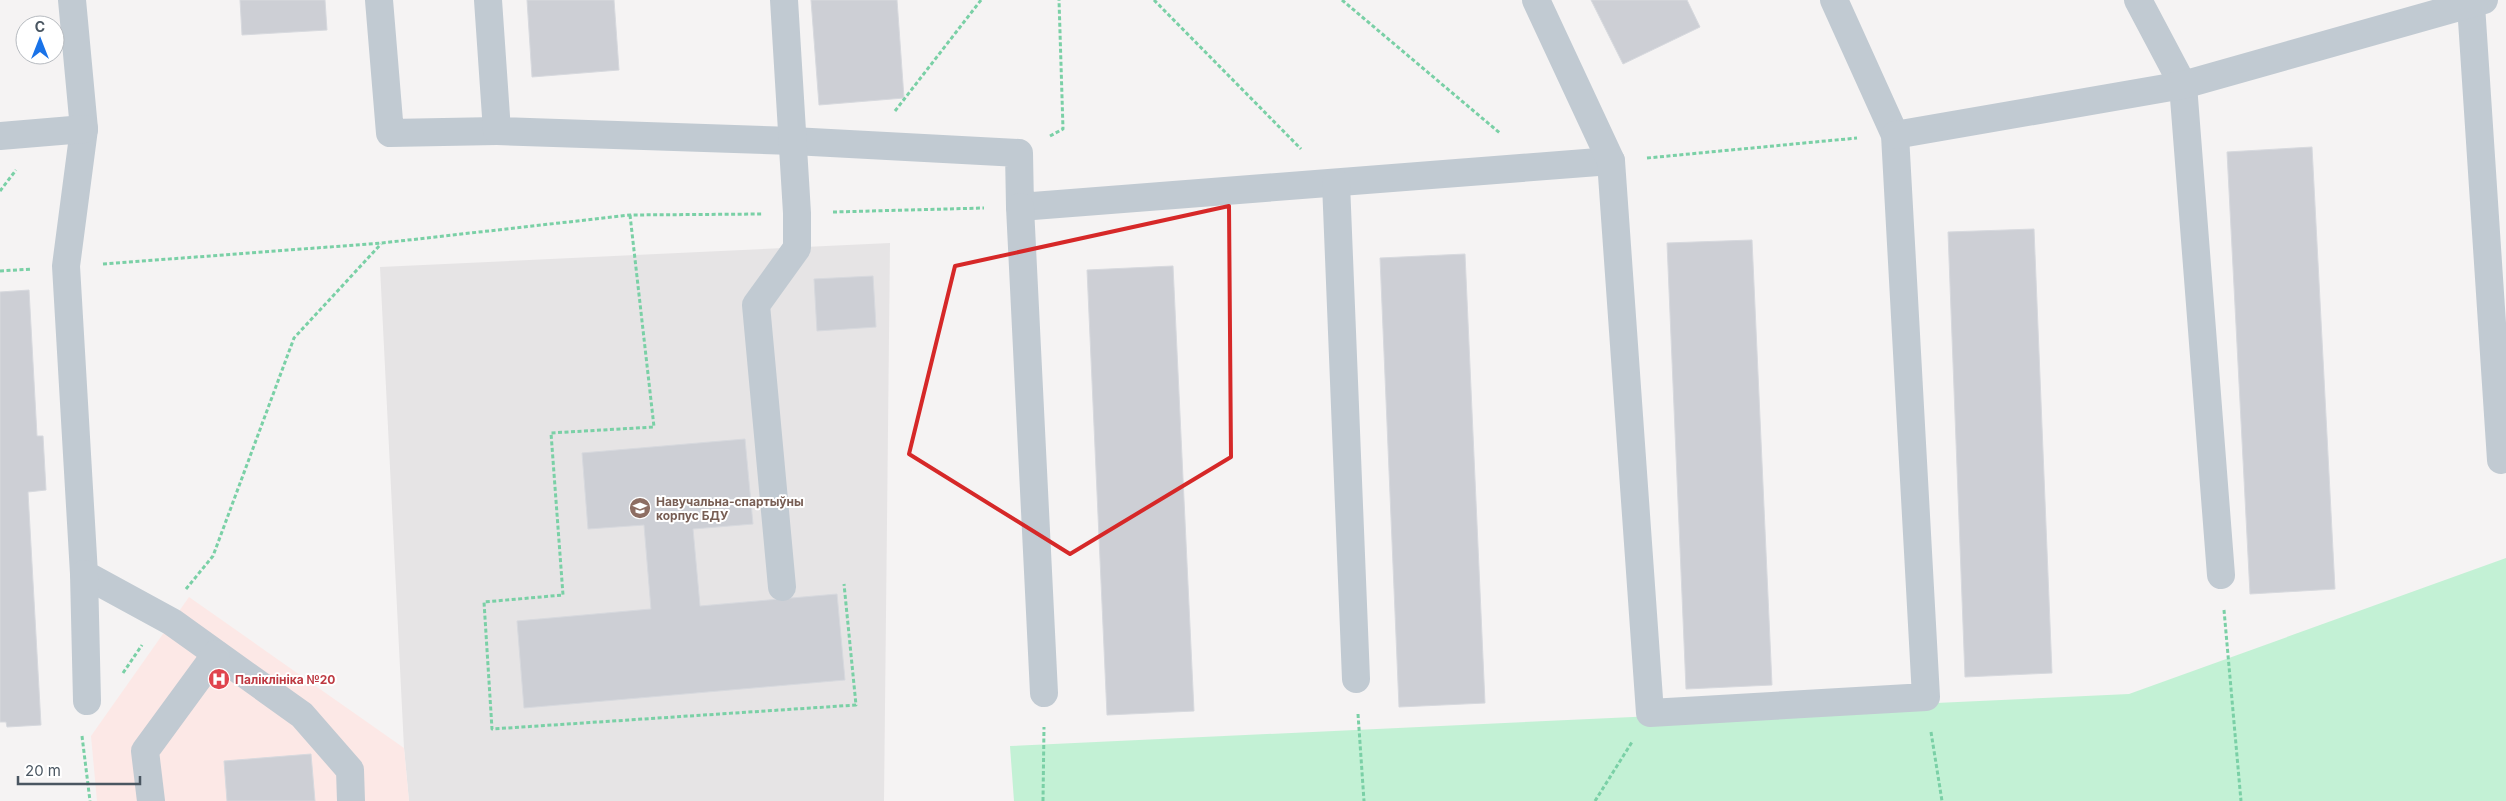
<svg xmlns="http://www.w3.org/2000/svg" width="2506" height="801" viewBox="0 0 2506 801" font-family="Inter,sans-serif">
	<style>
		.education { fill: #e6e4e5 }
		.medical { fill: #fce8e6 }
		.green { fill: #c3f1d5 }
		.building { fill: #cdcfd5; stroke: #d7d9de }
		.lines { fill: none; stroke-linecap: round; stroke-linejoin: round }
		.path { stroke: #7ad0a6; stroke-width: 3; stroke-dasharray: 4 2.5; stroke-linecap: butt }
		.minor { stroke: #c1cad2; stroke-width: 28 }
		.marked { fill: none; stroke: #d62828; stroke-width: 4; stroke-linejoin: round }
		.labels { text-anchor: middle; dominant-baseline: central; stroke-width: 4; stroke-linejoin: round; paint-order: stroke }
		.education-label { font-size: 12px; font-weight: bold; fill: #785e54; stroke: #fff; text-anchor: start }
		.health-label { font-size: 12px; font-weight: bold; fill: #be3a42; stroke: #fff; text-anchor: start }
	</style>
	<rect width="100%" height="100%" fill="#f5f3f3"/>
	<path class="education" d="M890 243 884 801H409L404 748 380 267Z"/>
	<path class="medical" d="M189 597 404 748 409 801H97L91 736Z"/>
	<path class="green" d="M2506 558V801H1014L1010 746 2129 694Z"/>
	<g class="building">
		<path d="M240 0H325L327 30 242 35Z"/>
		<path d="M527 0H614L619 70 532 77Z"/>
		<path d="M811 0H897L904 98 819 105Z"/>
		<path d="M1591 0H1687L1700 27 1623 64Z"/>
		<path d="M2312 147 2335 589 2250 594 2227 152Z"/>
		<path d="M2034 229 2052 673 1965 677 1948 232Z"/>
		<path d="M1752 240 1772 685 1686 689 1667 243Z"/>
		<path d="M1465 254 1485 703 1399 707 1380 258Z"/>
		<path d="M1173 266 1194 711 1107 715 1087 270Z"/>
		<path d="M873 276 876 327 817 331 814 279Z"/>
		<path d="M29 290 37 436H43L46 490 28 492 41 725 7 727 6 722H0V292Z"/>
		<path d="M745 439 753 524 693 529 700 606 837 594 845 680 524 708 517 621 651 609 644 525 588 529 582 453Z"/>
		<path d="M311 754 315 801H227L224 761Z"/>
	</g>
	<g class="lines">
		<g class="path">
			<path d="M1154 0 1301 149"/>
			<path d="M1342 0 1501 134"/>
			<path d="M895 111 981 0"/>
			<path d="M1050 136 1063 129 1059 0"/>
			<path d="M1647 158 1857 138"/>
			<path d="M0 191 16 170"/>
			<path d="M833 212 984 208"/>
			<path d="M630 215 654 427 551 433 563 595 484 602 492 729 856 705 844 584"/>
			<path d="M103 264 382 243 630 215 762 214"/>
			<path d="M0 271 32 269"/>
			<path d="M186 589 213 556 294 338 381 244"/>
			<path d="M2224 610 2241 801"/>
			<path d="M123 673 142 645"/>
			<path d="M1358 714 1364 801"/>
			<path d="M1931 732 1942 801"/>
			<path d="M82 736 90 801"/>
			<path d="M1043 801 1044 727"/>
			<path d="M1595 801 1632 742"/>
		</g>
		<g class="minor">
			<path d="M72 0 84 129 66 266 84 574 172 622 302 715 350 770 351 801"/>
			<path d="M379 0 390 133 497 131"/>
			<path d="M488 0 497 131 793 141 1019 153 1020 207 1611 161"/>
			<path d="M1536 0 1611 161 1650 713 1926 697 1895 135 1834 0"/>
			<path d="M2138 0 2183 85 2221 575"/>
			<path d="M2468 0 2471 5 2501 460"/>
			<path d="M1895 135 2183 85 2484 0"/>
			<path d="M0 136 84 129"/>
			<path d="M1336 183 1356 679"/>
			<path d="M1020 207 1044 693"/>
			<path d="M84 574 87 701"/>
			<path d="M782 587 756 305 797 248V213L784 0"/>
			<path d="M151 801 145 751 216 654"/>
		</g>
	</g>
	<path class="marked" d="M1229 206 1231 457 1070 554 909 454 955 266Z"/>
	<defs>
		<g id="university-disc" transform="scale(1.125)"><circle r="9.5" fill="#8d6e63" stroke="#fff"/><path d="M0-5L7-2L0 1L-7-2ZM-4 1L0 2.5L4 1V4Q0 6-4 4Z" fill="#fff"/></g>
		<g id="hospital-disc" transform="scale(1.125)"><circle r="9.5" fill="#e0444e" stroke="#fff"/><path d="M-5-5h3v3.5h4V-5h3V5h-3V1.5h-4V5h-3Z" fill="#fff"/></g>
	</defs>
	<g fill-rule="evenodd">
		<use href="#university-disc" x="640" y="508"/>
		<use href="#hospital-disc" x="219" y="679"/>
	</g>
	<g class="labels">
		<g class="education-label">
			<text x="656" y="501">Навучальна-спартыўны<tspan x="656" dy="14">корпус БДУ</tspan></text>
		</g>
		<g class="health-label">
			<text x="235" y="679">Паліклініка №20</text>
		</g>
	</g>
	<g transform="translate(40 40)"><circle r="24" fill="#ffffff" stroke="#b7bbc0"/>
	<path d="M0-4L9 19L0 12L-9 19Z" fill="#1a73e8"/>
	<text y="-8" font-size="14" font-weight="bold" text-anchor="middle" fill="#4a5661">С</text>
	</g>
	<path d="M18 776v8h122v-8" fill="none" stroke="#4a5661" stroke-width="2.5"/>
	<text x="25" y="776" font-size="15" fill="#4a5661" stroke="#ffffff" stroke-width="4" paint-order="stroke">20 m</text>
</svg>
